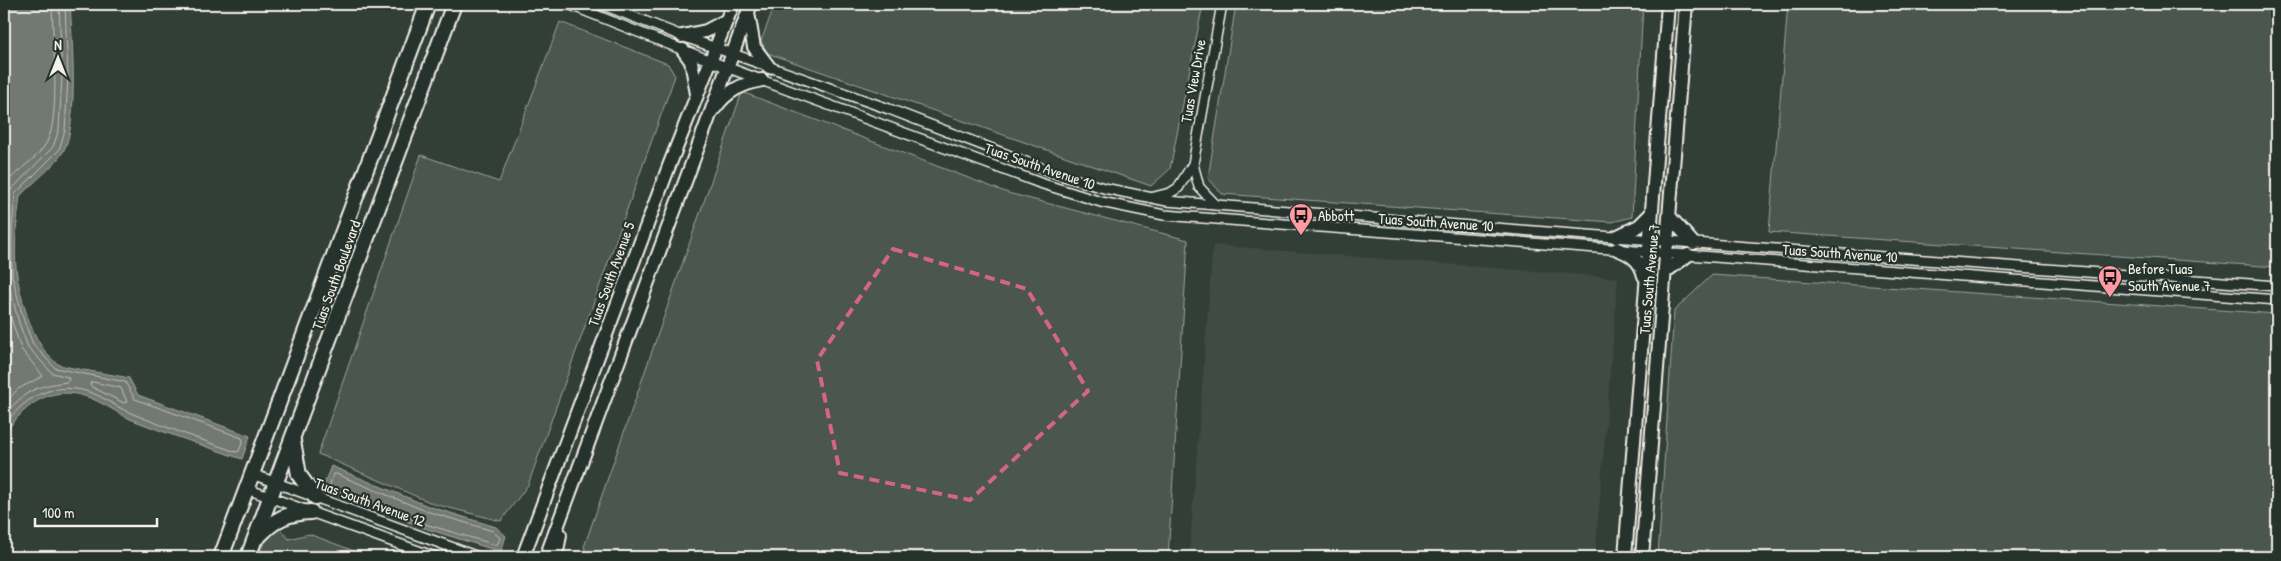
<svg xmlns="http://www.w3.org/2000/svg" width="2281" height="561" viewBox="0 0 2281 561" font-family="'Patrick Hand',sans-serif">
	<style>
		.built { fill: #404b44 }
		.green { fill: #4c564f; stroke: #a0a49c }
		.water { fill: #727972; stroke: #a6a9a1 }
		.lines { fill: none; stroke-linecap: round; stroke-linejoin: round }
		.shore { stroke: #c0c1b9; stroke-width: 1 }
		.street-casing { stroke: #f4f1e8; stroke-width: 12 }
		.secondary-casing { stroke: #f4f1e8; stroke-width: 16 }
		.primary-casing { stroke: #f4f1e8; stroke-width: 18 }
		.street { stroke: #26332d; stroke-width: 9 }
		.secondary { stroke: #26332d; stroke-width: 12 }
		.primary { stroke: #26332d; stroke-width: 14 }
		.marked { fill: none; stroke: #d4648c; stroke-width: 4; stroke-dasharray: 10 6; stroke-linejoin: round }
		.labels { text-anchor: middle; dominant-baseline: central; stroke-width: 4.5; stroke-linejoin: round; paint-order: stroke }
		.street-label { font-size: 15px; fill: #f4f1e8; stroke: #26332d }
		.poi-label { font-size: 15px; fill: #f4f1e8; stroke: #26332d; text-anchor: start }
	</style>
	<rect width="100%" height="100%" fill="#323e38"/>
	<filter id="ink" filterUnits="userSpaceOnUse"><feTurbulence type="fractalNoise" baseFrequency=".02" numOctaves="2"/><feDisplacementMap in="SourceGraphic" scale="10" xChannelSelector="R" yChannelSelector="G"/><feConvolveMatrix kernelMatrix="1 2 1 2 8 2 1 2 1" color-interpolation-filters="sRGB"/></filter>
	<g filter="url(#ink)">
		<path class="built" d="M1213 245 1618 278 1595 557H1189Z"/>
		<g class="green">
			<path d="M775 4H1203L1170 169 1151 186 767 53 761 41Z"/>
			<path d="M1236 4H1643L1632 217 1612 222 1222 194 1208 178Z"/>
			<path d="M1788 4H2277V267L1769 232Z"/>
			<path d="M560 22 668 64 675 76 528 485 501 521 434 504 318 454 421 155 499 182Z"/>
			<path d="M742 92 1008 193 1188 240 1168 557H588L584 547Z"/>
			<path d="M1712 275 2277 314V557H1658L1674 311Z"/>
			<path d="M280 529 289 539 309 534 370 557H257L267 537Z"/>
		</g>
		<g class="water">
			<path d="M4 4H70C72 37 79 125 63 152 54 167 32 183 20 196 17 221 13 250 17 276 22 303 34 348 58 364 65 368 117 375 129 378L138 395 250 436 242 459C205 446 167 434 130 419 119 414 108 406 97 401 55 381 27 401 4 435Z"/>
			<path d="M331 466 428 506 496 527 506 536 501 552 424 528 322 489Z"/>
		</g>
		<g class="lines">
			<g class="shore">
				<path d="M4 186C16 170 38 159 47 142 61 115 52 36 52 4"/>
				<path d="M4 297 21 349 43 376 18 389 4 404"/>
				<path d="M93 382 121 388 127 402 124 403 92 387 90 384Z"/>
				<path d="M4 415C26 391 34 386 67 382L69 380 68 377 52 373 28 347 19 323 6 274 5 230 9 192 53 147 59 129 62 76 59 4"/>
				<path d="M4 426C26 393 61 378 99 396 110 402 121 409 133 414 167 428 202 440 236 452L239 451 243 441 242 438 135 399 125 382 55 368 33 344 24 321 12 275V230L15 194 59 150 65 130 68 77 65 4"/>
				<path d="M336 474 426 511 493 531 500 538 498 543 496 545 425 524 331 487 330 484 333 475Z"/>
			</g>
			<g class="street-casing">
				<g id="street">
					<path d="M568 4 726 67 1040 183 1101 202 1164 215 2277 300"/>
					<path d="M601 4 682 36 889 109 1057 174 1104 188 1167 201 1533 231 2277 286"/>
					<path d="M1193 164 1199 187 1216 205"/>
					<path d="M1154 197 1170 193 1178 188 1193 164 1222 4"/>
					<path d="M252 474 478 557"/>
					<path d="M247 489 435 557"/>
				</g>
			</g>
			<g class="secondary-casing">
				<g id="secondary">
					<path d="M748 13 754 47 769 67"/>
					<path d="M682 36 706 31 727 20"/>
					<path d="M683 50 691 61 697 94"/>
					<path d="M715 108C727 91 742 84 762 80"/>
					<path d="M1670 217 1693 243"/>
					<path d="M1616 237 1639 226 1651 214"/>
					<path d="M1617 249C1631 254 1641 261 1644 276"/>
					<path d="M1665 272 1688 255"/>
					<path d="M523 557 669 166 733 4"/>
					<path d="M546 557 751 4"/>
					<path d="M556 557 560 535"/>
					<path d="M1625 557 1668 4"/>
					<path d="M1642 557 1686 4"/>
				</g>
			</g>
			<g class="primary-casing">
				<g id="primary">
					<path d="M293 441 299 475 315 497"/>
					<path d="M258 537C275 519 286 513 311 512"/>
					<path d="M221 557 428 4"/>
					<path d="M248 557 454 4"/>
				</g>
			</g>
			<use href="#street" class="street"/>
			<use href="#secondary" class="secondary"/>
			<use href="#primary" class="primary"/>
		</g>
	</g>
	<path class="marked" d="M893 249 1027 289 1088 391 970 500 840 473 817 360Z"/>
	<defs>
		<g id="bus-pin" transform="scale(1.25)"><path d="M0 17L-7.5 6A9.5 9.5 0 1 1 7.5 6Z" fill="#ff9aa2" stroke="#26332d"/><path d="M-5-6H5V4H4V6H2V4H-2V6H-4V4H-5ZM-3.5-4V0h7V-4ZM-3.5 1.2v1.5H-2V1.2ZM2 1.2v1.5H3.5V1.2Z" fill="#111"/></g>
	</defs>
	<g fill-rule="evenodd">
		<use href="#bus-pin" x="1301" y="215"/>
		<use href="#bus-pin" x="2110" y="277"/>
	</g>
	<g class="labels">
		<g class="street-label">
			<text transform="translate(1193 81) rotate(-80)">Tuas View Drive</text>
			<text transform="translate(1040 166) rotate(19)">Tuas South Avenue 10</text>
			<text transform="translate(1436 222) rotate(4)">Tuas South Avenue 10</text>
			<text transform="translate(1840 253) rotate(4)">Tuas South Avenue 10</text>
			<text transform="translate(611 274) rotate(-70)">Tuas South Avenue 5</text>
			<text transform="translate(336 275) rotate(-70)">Tuas South Boulevard</text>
			<text transform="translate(1649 279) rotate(-85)">Tuas South Avenue 7</text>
			<text transform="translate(370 502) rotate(20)">Tuas South Avenue 12</text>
		</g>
		<g class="poi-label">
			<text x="1318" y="215">Abbott</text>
			<text x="2128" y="268">Before Tuas<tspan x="2128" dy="17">South Avenue 7</tspan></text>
		</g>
	</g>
	<rect width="2281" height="561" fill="none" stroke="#26332d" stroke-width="20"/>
	<rect x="10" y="10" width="2261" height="541" fill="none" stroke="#f4f1e8" stroke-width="2" filter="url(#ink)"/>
	<g transform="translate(58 58)" stroke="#26332d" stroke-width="4" paint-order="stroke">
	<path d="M0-4L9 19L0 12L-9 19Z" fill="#f4f1e8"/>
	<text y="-8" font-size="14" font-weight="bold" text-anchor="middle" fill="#f4f1e8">N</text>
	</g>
	<path d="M35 518v8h122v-8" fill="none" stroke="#f4f1e8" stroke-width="2.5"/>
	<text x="42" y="518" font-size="15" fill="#f4f1e8" stroke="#26332d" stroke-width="4" paint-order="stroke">100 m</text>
</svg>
